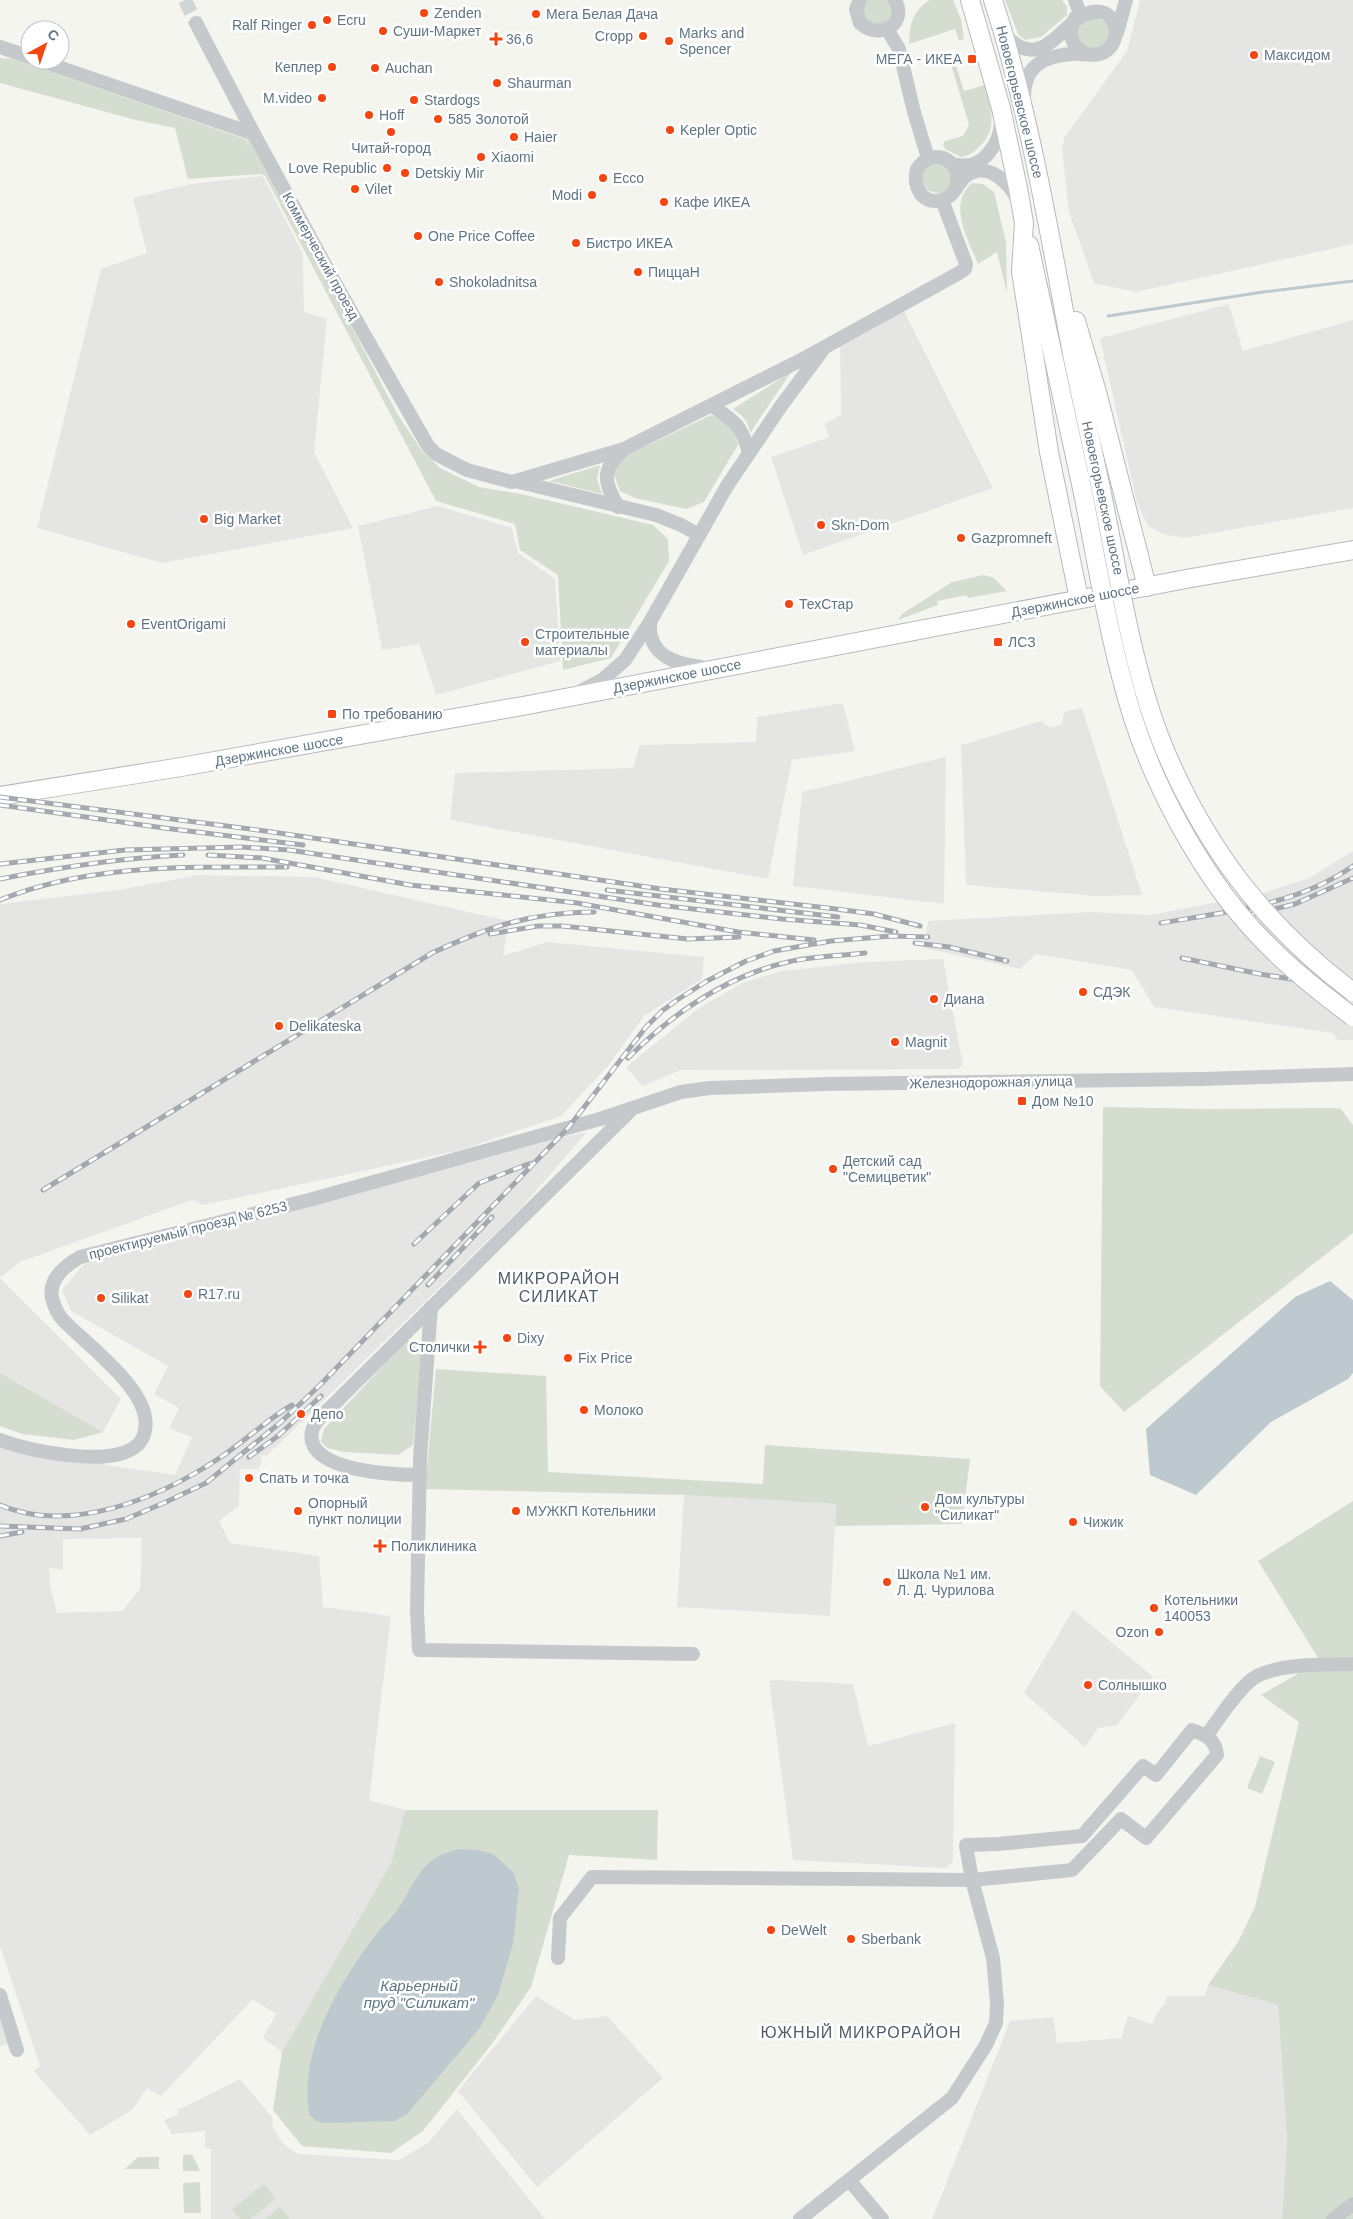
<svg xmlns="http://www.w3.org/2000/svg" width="1353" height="2219" viewBox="0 0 1353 2219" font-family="Helvetica,sans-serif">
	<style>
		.built { fill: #e5e6e4; fill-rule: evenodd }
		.green { fill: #d5ddd1 }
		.water { fill: #bdc9ce }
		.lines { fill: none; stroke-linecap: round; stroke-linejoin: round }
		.stream { stroke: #bdc9ce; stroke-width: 3 }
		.minor-tunnel { stroke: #d0d5d5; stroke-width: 14; stroke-dasharray: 14 7; stroke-linecap: butt }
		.major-casing { stroke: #b6babe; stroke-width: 20 }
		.minor { stroke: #c6c9cc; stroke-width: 14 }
		.major { stroke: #fff; stroke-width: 18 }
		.rail-casing { stroke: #a3a9af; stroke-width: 5 }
		.rail { stroke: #fff; stroke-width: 3; stroke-dasharray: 9; stroke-linecap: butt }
		.major-bridge-casing { stroke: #b6babe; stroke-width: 20; stroke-linecap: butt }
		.major-bridge { stroke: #fff; stroke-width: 18 }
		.poi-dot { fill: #f44610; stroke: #fff; stroke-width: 2 }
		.labels { text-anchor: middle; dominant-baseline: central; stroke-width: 5; stroke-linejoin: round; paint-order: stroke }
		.poi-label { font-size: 14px; fill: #607484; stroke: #fff; text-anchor: start }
		.street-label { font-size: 14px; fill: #607484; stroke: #fff }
		.water-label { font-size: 15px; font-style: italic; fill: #5c7782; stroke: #fff }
		.quarter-label { font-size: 16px; letter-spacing: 1px; fill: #4f5d69; stroke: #fff }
	</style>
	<rect width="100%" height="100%" fill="#f5f5f0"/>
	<g class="built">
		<path d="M1140 0H1353V244L1136 292 1094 283 1069 212 1062 150 1064 138 1127 51Z"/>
		<path d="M263 176 303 254 304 312 327 319 314 452 353 528 162 563 37 528 101 269 147 253 133 198 191 184Z"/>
		<path d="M1229 304 1243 351 1353 320V508L1184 538 1163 534 1148 526 1137 503 1100 338Z"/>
		<path d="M904 311 993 488 803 555 771 457 829 437 824 424 841 415 840 347Z"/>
		<path d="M438 506 512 528 518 553 555 579 560 661 436 695 419 644 382 650 358 526Z"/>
		<path d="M843 703 855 751 792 760 768 879 450 820 455 773 633 768 640 745 756 742 757 717Z"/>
		<path d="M1082 708 1142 895 1095 896 966 885 961 745 1041 721 1050 728 1062 724 1064 712Z"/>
		<path d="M946 757 944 904 793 886 802 792Z"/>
		<path d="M1353 851V1040H1338L1333 1033 1154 1007 1132 970 1036 954 1020 969 924 948 928 921 1091 912 1149 915 1260 894 1309 878Z"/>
		<path d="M198 875 314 877 509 921 503 956 547 942 704 957 702 979 644 1016 608 1066 561 1116 461 1150 203 1205 192 1200 20 1262 0 1278V904L118 890Z"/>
		<path d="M943 959 963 1065 957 1069 681 1070 642 1086 626 1067 699 1008 742 983 781 971 865 962Z"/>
		<path d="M587 1132 522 1207 282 1441 266 1456 261 1455V1463L258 1469H240L239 1506 219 1521 230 1543 319 1556 323 1607 391 1616 369 1800 405 1810 391 1863 282 2052 263 2038 276 2014 253 1999 161 2096 147 2088 132 2110 90 2135 34 2071 40 2066 0 1946V1447L11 1451 175 1475 192 1437 169 1428 179 1408 154 1394 168 1366 71 1311 62 1290 85 1263 521 1146ZM142 1538 140 1589 122 1611 57 1613 50 1585 49 1568 63 1570V1539Z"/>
		<path d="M0 1278 121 1399 103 1432 0 1373Z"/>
		<path d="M684 1495 836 1504 830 1616 677 1607Z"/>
		<path d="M1073 1610 1153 1677 1117 1725 1098 1728 1085 1747 1024 1693Z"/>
		<path d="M775 1680 853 1684 868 1746 955 1723 953 1861 946 1868 793 1860 769 1681Z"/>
		<path d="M1208 1985 1278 2005 1287 2141 1282 2219H932L1010 2021 1053 2017 1057 2043 1121 2038 1128 2016 1152 2024 1158 2011 1164 2005 1167 1996H1205Z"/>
		<path d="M536 1996 575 2020 607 2016 663 2078 537 2187 458 2091Z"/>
		<path d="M0 2018 9 2045 0 2046Z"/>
		<path d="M240 2079 272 2117 273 2128 281 2141 288 2148 299 2154 399 2160 429 2142 457 2109 545 2219H211V2149L205 2148V2131L172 2134 164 2120 177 2115 178 2110Z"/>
	</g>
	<g class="green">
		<path d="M866 0H889C893 16 893 21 876 25L866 20 863 9Z"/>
		<path d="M930 0H953L961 19 964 38 962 40H959L955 29 909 44C910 24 912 11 930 0Z"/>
		<path d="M1005 0H1062L1067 7V15L1041 37 1025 40 1018 34Z"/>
		<path d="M1088 16 1106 21 1111 33 1106 45 1095 51 1078 42 1077 24Z"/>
		<path d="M952 53 964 91 985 85C991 108 999 130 978 148 973 153 968 156 961 157L945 149 943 144 945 141 963 136 969 125 948 54Z"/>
		<path d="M0 58 14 59 245 139 249 148 246 139 254 141 398 415 422 451 440 468 479 487 521 494 653 525 668 539 669 561 611 658 563 670 558 575 520 550 515 524 436 501 265 176 261 174 188 179 175 128 136 120 0 83Z"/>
		<circle cx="937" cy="178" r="15"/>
		<path d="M972 183 983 184 994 192 1006 242 1007 293 997 252 978 264C968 240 947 204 972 183Z"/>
		<path d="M791 372 750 433C748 420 743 416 733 409Z"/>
		<path d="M711 415C728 421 734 428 738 445L704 502 686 509 635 498 620 491 614 475 621 458Z"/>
		<path d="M600 465 597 479 602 494 549 481Z"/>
		<path d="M984 575 994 578 1007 591 968 598 967 595 937 601 938 605 898 620 902 614 952 582Z"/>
		<path d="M1103 1107 1208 1109 1332 1108 1341 1109 1353 1125V1233L1124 1412 1100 1386Z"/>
		<path d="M406 1341H412L423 1346 413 1445 398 1455 344 1452 327 1448 321 1441 324 1429Z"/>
		<path d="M436 1369 546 1376 548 1472 763 1484 765 1445 970 1459 962 1524 835 1526 836 1504 684 1495 425 1489Z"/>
		<path d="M0 1373 103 1432 74 1440 22 1434 0 1426Z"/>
		<path d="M1353 1501V2219H1282L1287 2141 1278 2005 1208 1985 1238 1942 1255 1907 1299 1722 1261 1695 1320 1661 1258 1561Z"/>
		<path d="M1260 1756 1275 1762 1262 1794 1247 1788Z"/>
		<path d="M405 1810H658L657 1860 569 1855 531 1987 494 2041 423 2131 391 2153 302 2146 273 2110 282 2052 391 1863Z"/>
		<path d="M192 2154 200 2171H183V2155Z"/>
		<path d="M138 2157H159V2169H125Z"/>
		<path d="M200 2182 201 2213H184L183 2183Z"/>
		<path d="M264 2184 276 2199 250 2219H240L232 2209Z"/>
		<path d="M280 2207 290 2219H265Z"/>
	</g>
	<g class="water">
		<path d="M1330 1281 1353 1300V1373L1348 1379 1271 1422 1196 1495 1150 1475 1146 1429 1295 1297Z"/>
		<path d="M458 1849 477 1850 493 1854 513 1872 519 1888 513 1944 498 1995 479 2029 408 2113 395 2121 325 2123 316 2121 309 2114C299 2049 339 1982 378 1932 384 1925 390 1919 396 1912 409 1894 416 1870 437 1857 443 1853 451 1852 458 1849Z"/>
	</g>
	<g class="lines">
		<path class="stream" d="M1108 316 1263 292 1353 281"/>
		<path class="minor-tunnel" d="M185 0 196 23"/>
		<g class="major-casing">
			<g id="major">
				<path d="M970 0 1001 108 1018 188 1024 223 1021 271 1049 452 1079 599"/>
				<path d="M993 0C1031 117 1050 238 1073 359 1082 402 1092 446 1101 489"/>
				<path d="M1029 245 1083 493"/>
				<path d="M1076 321 1097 392 1147 587"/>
				<path d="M0 796 181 767 528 705 1186 579 1353 550"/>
			</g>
		</g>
		<g class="minor">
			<path d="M860 0 856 9 860 23C880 41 908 24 895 0"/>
			<path d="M1075 0 1080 13"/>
			<path d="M1075 18C1067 33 1071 46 1086 54"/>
			<path d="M196 23 254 134"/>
			<path d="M887 29 899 49 914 112 928 158"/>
			<path d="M1117 33 1126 0"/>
			<path d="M1005 35C1049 82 1067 0 1105 13 1120 22 1119 46 1102 53 1093 57 1082 53 1072 54 1042 56 1023 67 1024 100"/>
			<path d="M0 47 30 57"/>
			<path d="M38 60 254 134 339 290 428 446 436 454 467 470 512 482 624 449 805 358 959 273 965 269 966 264 942 200"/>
			<path d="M959 165C983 170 1001 142 1001 121"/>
			<path d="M956 189 958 174C950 154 930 151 917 169 912 185 922 206 942 200 955 196 957 183 966 176 987 160 1010 183 1018 201"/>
			<path d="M712 406C735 421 742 426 749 453"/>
			<path d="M519 482 656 515 681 525 699 535"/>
			<path d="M618 507C605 483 600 471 622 451"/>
			<path d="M650 622C648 658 677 664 707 668"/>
			<path d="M581 691 602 680 625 660 650 622 727 486 781 406 822 351"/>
			<path d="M431 1307 420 1458 417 1611 419 1650 693 1654"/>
			<path d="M0 1440C30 1451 93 1463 123 1453 135 1449 143 1443 145 1430 153 1392 87 1345 64 1321 58 1315 54 1306 52 1298 48 1278 66 1265 80 1257L309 1200 600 1119 681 1092 710 1088 826 1084 1202 1079 1353 1074"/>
			<path d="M420 1475C397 1475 303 1472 312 1431 315 1419 331 1408 339 1399L630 1111"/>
			<path d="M1207 1735C1218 1720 1241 1684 1257 1676 1283 1663 1325 1665 1353 1664"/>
			<path d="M558 1958 560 1918 592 1877 972 1880 1072 1870 1121 1819 1146 1838 1217 1755C1216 1740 1206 1735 1192 1730L1156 1775 1143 1766 1082 1836 998 1844 966 1845 972 1880 993 1958 997 2004 996 2023 986 2045 952 2098 800 2219"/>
			<path d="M0 1995 17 2050"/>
			<path d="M849 2180 882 2219"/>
			<path d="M1333 2219 1353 2204"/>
		</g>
		<use href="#major" class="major"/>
		<g class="rail-casing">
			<g id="rail">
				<path d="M0 797 265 831 661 889 836 909 874 914 920 926"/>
				<path d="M0 805 164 828 303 845"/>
				<path d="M208 855 262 858 410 885 577 903 738 932 814 940"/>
				<path d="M0 864 125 850 241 847 289 850 658 905 782 919 860 925 896 932"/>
				<path d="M0 879C61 867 121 858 183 855"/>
				<path d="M607 890 838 917"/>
				<path d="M0 900C91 863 191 867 287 867"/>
				<path d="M1249 915 1295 904 1353 878"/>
				<path d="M1161 923C1226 912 1298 905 1353 866"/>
				<path d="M490 934 538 926H562L688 939 739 937"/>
				<path d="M915 943 949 947 1007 961"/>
				<path d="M1182 958 1260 974 1353 989"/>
				<path d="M628 1058C672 1014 727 976 788 962 813 956 840 956 865 953"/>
				<path d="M43 1190 432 953C488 927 531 912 594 912"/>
				<path d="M414 1244 479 1183 531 1163"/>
				<path d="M428 1285 492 1217"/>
				<path d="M249 1457 278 1436 321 1396"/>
				<path d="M0 1505C71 1535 159 1498 218 1459 244 1442 265 1421 292 1405"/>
				<path d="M0 1526 80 1529 126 1519 166 1502 206 1483 281 1422 321 1384 568 1128 646 1027 662 1011 677 1000 707 981 746 961 774 951 831 941 891 936 928 937"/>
				<path d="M0 1536 22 1532"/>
			</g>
		</g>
		<use href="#rail" class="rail"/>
		<g class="major-bridge-casing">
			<g id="major-bridge">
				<path d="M1101 489C1118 570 1131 666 1162 743 1204 846 1264 925 1353 992"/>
				<path d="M1083 493C1098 568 1110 645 1133 718 1154 784 1196 863 1241 916 1273 955 1313 987 1353 1017"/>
			</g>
		</g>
		<use href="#major-bridge" class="major-bridge"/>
	</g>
	<g class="poi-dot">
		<circle cx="424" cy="13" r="5"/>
		<circle cx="536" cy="14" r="5"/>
		<circle cx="327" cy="20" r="5"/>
		<circle cx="312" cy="25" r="5"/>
		<circle cx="383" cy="31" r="5"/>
		<circle cx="643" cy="36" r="5"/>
		<path d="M493.5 31.5h5v5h5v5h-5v5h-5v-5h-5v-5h5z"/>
		<circle cx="669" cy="41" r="5"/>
		<circle cx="1254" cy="55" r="5"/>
		<rect x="967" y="54" width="10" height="10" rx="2.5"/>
		<circle cx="332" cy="67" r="5"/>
		<circle cx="375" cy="68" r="5"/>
		<circle cx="497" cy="83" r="5"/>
		<circle cx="322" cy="98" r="5"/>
		<circle cx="414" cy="100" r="5"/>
		<circle cx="369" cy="115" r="5"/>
		<circle cx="438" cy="119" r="5"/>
		<circle cx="670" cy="130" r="5"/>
		<circle cx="391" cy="132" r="5"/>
		<circle cx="514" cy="137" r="5"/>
		<circle cx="481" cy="157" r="5"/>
		<circle cx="387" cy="168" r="5"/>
		<circle cx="405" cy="173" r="5"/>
		<circle cx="603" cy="178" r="5"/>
		<circle cx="355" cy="189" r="5"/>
		<circle cx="592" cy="195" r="5"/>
		<circle cx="664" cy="202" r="5"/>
		<circle cx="418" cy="236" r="5"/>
		<circle cx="576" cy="243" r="5"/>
		<circle cx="638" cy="272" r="5"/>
		<circle cx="439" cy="282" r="5"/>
		<circle cx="204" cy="519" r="5"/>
		<circle cx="821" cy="525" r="5"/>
		<circle cx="961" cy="538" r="5"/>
		<circle cx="789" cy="604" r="5"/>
		<circle cx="131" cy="624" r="5"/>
		<circle cx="525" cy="642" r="5"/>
		<rect x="993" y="637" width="10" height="10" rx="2.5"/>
		<rect x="327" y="709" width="10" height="10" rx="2.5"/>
		<circle cx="1083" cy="992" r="5"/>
		<circle cx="934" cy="999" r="5"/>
		<circle cx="279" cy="1026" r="5"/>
		<circle cx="895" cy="1042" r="5"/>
		<rect x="1017" y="1096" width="10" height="10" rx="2.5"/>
		<circle cx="833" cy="1169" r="5"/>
		<circle cx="188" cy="1294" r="5"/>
		<circle cx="101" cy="1298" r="5"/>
		<circle cx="507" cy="1338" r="5"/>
		<path d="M477.5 1339.5h5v5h5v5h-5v5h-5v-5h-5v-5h5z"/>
		<circle cx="568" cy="1358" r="5"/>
		<circle cx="584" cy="1410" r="5"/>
		<circle cx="301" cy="1414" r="5"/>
		<circle cx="249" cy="1478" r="5"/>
		<circle cx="925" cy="1507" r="5"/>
		<circle cx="298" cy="1511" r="5"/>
		<circle cx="516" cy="1511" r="5"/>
		<circle cx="1073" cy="1522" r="5"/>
		<path d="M377.5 1538.5h5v5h5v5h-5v5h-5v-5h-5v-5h5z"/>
		<circle cx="887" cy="1582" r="5"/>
		<circle cx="1154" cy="1608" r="5"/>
		<circle cx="1159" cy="1632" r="5"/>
		<circle cx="1088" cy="1685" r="5"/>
		<circle cx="771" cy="1930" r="5"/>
		<circle cx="851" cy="1939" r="5"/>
	</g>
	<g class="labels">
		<g class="poi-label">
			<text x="434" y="13">Zenden</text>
			<text x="546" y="14">Мега Белая Дача</text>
			<text x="337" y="20">Ecru</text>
			<text x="302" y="25" text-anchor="end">Ralf Ringer</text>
			<text x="393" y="31">Суши-Маркет</text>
			<text x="679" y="33">Marks and<tspan x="679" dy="16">Spencer</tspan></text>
			<text x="633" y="36" text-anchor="end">Cropp</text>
			<text x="506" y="39">36,6</text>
			<text x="1264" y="55">Максидом</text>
			<text x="962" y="59" text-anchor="end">МЕГА - ИКЕА</text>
			<text x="322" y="67" text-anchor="end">Кеплер</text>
			<text x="385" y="68">Auchan</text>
			<text x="507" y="83">Shaurman</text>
			<text x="312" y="98" text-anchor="end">M.video</text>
			<text x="424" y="100">Stardogs</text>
			<text x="379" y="115">Hoff</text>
			<text x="448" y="119">585 Золотой</text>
			<text x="680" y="130">Kepler Optic</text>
			<text x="524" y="137">Haier</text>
			<text x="391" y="148" text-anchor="middle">Читай-город</text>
			<text x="491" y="157">Xiaomi</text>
			<text x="377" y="168" text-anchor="end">Love Republic</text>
			<text x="415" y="173">Detskiy Mir</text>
			<text x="613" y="178">Ecco</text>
			<text x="365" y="189">Vilet</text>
			<text x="582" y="195" text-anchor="end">Modi</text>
			<text x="674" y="202">Кафе ИКЕА</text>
			<text x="428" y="236">One Price Coffee</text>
			<text x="586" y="243">Бистро ИКЕА</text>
			<text x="648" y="272">ПиццаН</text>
			<text x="449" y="282">Shokoladnitsa</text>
			<text x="214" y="519">Big Market</text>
			<text x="831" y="525">Skn-Dom</text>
			<text x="971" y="538">Gazpromneft</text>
			<text x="799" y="604">ТехСтар</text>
			<text x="141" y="624">EventOrigami</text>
			<text x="535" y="634">Строительные<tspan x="535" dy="16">материалы</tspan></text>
			<text x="1008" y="642">ЛСЗ</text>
			<text x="342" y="714">По требованию</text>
			<text x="1093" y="992">СДЭК</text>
			<text x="944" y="999">Диана</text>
			<text x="289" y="1026">Delikateska</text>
			<text x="905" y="1042">Magnit</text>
			<text x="1032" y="1101">Дом №10</text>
			<text x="843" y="1161">Детский сад<tspan x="843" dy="16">"Семицветик"</tspan></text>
			<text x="198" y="1294">R17.ru</text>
			<text x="111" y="1298">Silikat</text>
			<text x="517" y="1338">Dixy</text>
			<text x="470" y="1347" text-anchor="end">Столички</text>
			<text x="578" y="1358">Fix Price</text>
			<text x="594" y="1410">Молоко</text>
			<text x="311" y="1414">Депо</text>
			<text x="259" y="1478">Спать и точка</text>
			<text x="935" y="1499">Дом культуры<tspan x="935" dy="16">"Силикат"</tspan></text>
			<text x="308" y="1503">Опорный<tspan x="308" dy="16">пункт полиции</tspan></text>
			<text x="526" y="1511">МУЖКП Котельники</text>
			<text x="1083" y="1522">Чижик</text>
			<text x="391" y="1546">Поликлиника</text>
			<text x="897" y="1574">Школа №1 им.<tspan x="897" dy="16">Л. Д. Чурилова</tspan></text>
			<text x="1164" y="1600">Котельники<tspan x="1164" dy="16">140053</tspan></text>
			<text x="1149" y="1632" text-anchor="end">Ozon</text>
			<text x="1098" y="1685">Солнышко</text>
			<text x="781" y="1930">DeWelt</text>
			<text x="861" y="1939">Sberbank</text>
		</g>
		<g class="street-label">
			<text transform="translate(1020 102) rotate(76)">Новоегорьевское шоссе</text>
			<text transform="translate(321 256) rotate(61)">Коммерческий проезд</text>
			<text transform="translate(1103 498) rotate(78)">Новоегорьевское шоссе</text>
			<text transform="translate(1075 600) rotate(-11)">Дзержинское шоссе</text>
			<text transform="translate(677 676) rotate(-11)">Дзержинское шоссе</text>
			<text transform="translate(279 750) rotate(-10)">Дзержинское шоссе</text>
			<text transform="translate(991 1082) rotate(-1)">Железнодорожная улица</text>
			<text transform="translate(188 1230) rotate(-14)">проектируемый проезд № 6253</text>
		</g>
		<g class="water-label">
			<text x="419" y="1985">Карьерный<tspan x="419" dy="17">пруд "Силикат"</tspan></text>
		</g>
		<g class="quarter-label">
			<text x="559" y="1278">МИКРОРАЙОН<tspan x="559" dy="18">СИЛИКАТ</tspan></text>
			<text x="861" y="2032">ЮЖНЫЙ МИКРОРАЙОН</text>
		</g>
	</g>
	<g transform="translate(45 45) rotate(40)"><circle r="24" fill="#ffffff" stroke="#bfc7ce"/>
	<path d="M0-4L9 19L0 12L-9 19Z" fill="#f44610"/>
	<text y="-8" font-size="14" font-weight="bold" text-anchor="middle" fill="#607484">С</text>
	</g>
</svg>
